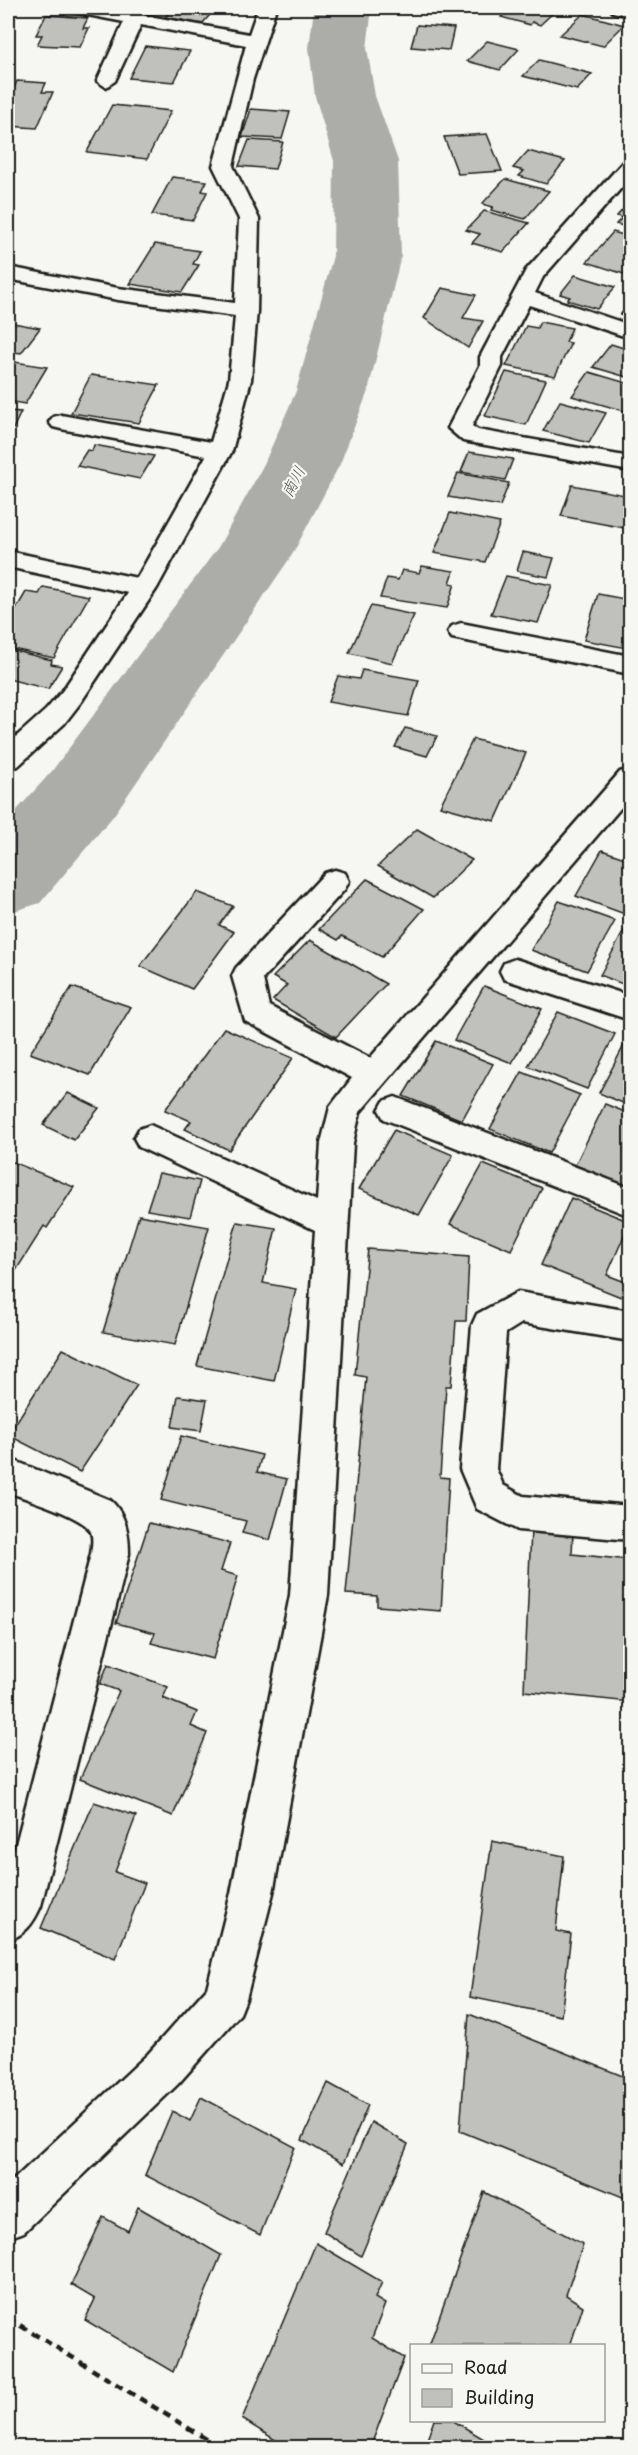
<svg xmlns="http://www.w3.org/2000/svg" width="638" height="2455" viewBox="0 0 638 2455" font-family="'Playpen Sans','Klee One',sans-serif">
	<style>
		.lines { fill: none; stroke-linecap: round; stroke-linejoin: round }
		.river { fill: #acaca9; fill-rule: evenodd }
		.building { fill: #c0c0bd; stroke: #1c1c1c; stroke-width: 1.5 }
		.minor-casing { stroke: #1c1c1c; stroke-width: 5 }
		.path { stroke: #1c1c1c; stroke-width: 4.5; stroke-dasharray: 8 6; stroke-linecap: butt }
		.minor { fill: #f6f6f2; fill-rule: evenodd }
		.labels { text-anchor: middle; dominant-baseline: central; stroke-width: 4.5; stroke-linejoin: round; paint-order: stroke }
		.far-water-label { font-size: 16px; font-style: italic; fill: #565654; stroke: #f6f6f2 }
	</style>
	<rect width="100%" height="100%" fill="#f6f6f2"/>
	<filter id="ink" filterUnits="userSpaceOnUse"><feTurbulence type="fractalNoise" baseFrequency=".0167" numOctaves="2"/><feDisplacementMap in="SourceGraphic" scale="12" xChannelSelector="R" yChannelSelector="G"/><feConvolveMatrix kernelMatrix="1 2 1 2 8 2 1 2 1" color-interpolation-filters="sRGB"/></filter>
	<g filter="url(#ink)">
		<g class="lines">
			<path class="river" d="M314 8H372L367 48 375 96 398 161 401 256 368 391 340 464 292 555 114 815 40 903 8 913V820L52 771 219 546 264 464 296 391 333 256 334 161 315 96 309 48Z"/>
		</g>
		<g class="building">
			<path d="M174 8H216L202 24 165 17Z"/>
			<path d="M511 8H546L556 10 540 25 532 22 530 25 501 17Z"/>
			<path d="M583 14 624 25 603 46 560 35Z"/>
			<path d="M46 15 88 18 83 28H89L80 47 37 45 42 35H36Z"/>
			<path d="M417 25 454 28 449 50 411 47Z"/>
			<path d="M487 41 519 49 500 70 467 61Z"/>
			<path d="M145 46 190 51 174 82 129 78Z"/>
			<path d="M539 60 592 74 577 90 523 76Z"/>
			<path d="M17 81 46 83 42 92H53L37 128 9 126 13 118H8V102Z"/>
			<path d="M112 105 171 111 147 159 87 152Z"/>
			<path d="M251 109 290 112 282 139 242 137Z"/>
			<path d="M487 134 502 171 458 174 444 137Z"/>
			<path d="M249 140 283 142 275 169 239 166Z"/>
			<path d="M528 151 565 161 546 184 519 176 524 171 513 168Z"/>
			<path d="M172 177 207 181 202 191 207 192 193 220 152 215Z"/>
			<path d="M505 179 549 191 525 219 491 210 493 207 482 204Z"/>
			<path d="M630 202V233L624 231 627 227 616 224 622 218 617 216Z"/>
			<path d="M484 211 529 223 503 252 472 243 480 234 466 230Z"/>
			<path d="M613 232 630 237V276L587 262Z"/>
			<path d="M155 244 200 251 193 264 199 265 182 292 130 284Z"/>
			<path d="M575 275 615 287 597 309 567 300 570 297 560 294Z"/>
			<path d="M442 288 476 295 463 318 483 321 468 348 424 318Z"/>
			<path d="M630 303V318L620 315Z"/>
			<path d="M8 322 40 328 21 353 8 351Z"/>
			<path d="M540 322 572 328 566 342 571 343 555 376 506 366 526 326 537 328Z"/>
			<path d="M611 344 630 350V378L593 367Z"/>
			<path d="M8 361 47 367 25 404 8 401Z"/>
			<path d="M506 372 546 380 526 425 485 416Z"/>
			<path d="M589 372 630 384V402L624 411 572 396Z"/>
			<path d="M91 375 159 385 139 423 71 413Z"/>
			<path d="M560 401 606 413 589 443 543 431Z"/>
			<path d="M8 411 21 412 13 429 8 428Z"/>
			<path d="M94 445 154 456 140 479 77 466 87 450 92 451Z"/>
			<path d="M469 452 513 459 505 480 461 472Z"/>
			<path d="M458 473 509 483 500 506 448 497Z"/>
			<path d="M572 485 630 496V529L561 516Z"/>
			<path d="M450 513 500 523 485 562 434 553Z"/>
			<path d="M523 552 554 558 548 577 517 571Z"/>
			<path d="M422 566 454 571 450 583 455 584 447 608 380 598 387 578 398 580 402 570 419 573Z"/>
			<path d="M506 576 552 585 538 623 491 614Z"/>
			<path d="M43 587 89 596 54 658 8 648V623L26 592 39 594Z"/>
			<path d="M598 594 630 600V636L627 648 584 640Z"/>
			<path d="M371 606 414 615 392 663 349 653Z"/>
			<path d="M11 650 52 660 51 664 62 666 48 689 8 679V655Z"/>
			<path d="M362 670 419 680 408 716 328 702 338 676 359 679Z"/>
			<path d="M405 728 437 736 427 756 395 747Z"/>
			<path d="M473 739 526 753 495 821 440 806Z"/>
			<path d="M417 829 472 860 433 898 378 866Z"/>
			<path d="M602 850 630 860V916L576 896Z"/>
			<path d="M367 879 424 909 382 957 342 936 338 940 319 929Z"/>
			<path d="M197 892 233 906 219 925 234 932 192 989 140 966Z"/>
			<path d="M559 901 615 921 587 971 531 950Z"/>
			<path d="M627 925 630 927V987L600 975Z"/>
			<path d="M310 940 386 984 336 1037 273 1000 287 985 273 977Z"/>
			<path d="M484 986 542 1009 512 1063 454 1040Z"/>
			<path d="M72 987 131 1007 90 1075 30 1053Z"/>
			<path d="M558 1012 615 1034 587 1089 528 1066Z"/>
			<path d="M224 1028 293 1058 229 1150 185 1129 191 1121 165 1110Z"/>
			<path d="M628 1038 630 1039V1106L599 1093Z"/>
			<path d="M436 1041 493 1064 462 1120 403 1096Z"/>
			<path d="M522 1072 580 1095 549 1153 490 1129Z"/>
			<path d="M68 1093 99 1108 74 1140 43 1125Z"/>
			<path d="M605 1104 630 1114V1187L575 1165Z"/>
			<path d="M394 1130 453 1155 419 1215 359 1189Z"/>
			<path d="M8 1160 74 1187 47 1228 44 1226 8 1283Z"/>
			<path d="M483 1164 542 1188 511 1250 450 1224Z"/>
			<path d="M159 1173 200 1181 190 1217 147 1210Z"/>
			<path d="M571 1198 630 1222 607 1275 628 1283 621 1297 541 1265Z"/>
			<path d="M139 1215 209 1227 175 1345 103 1332Z"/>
			<path d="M237 1222 276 1228 263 1283 296 1289 274 1381 197 1366Z"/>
			<path d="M368 1249 469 1257 466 1321H456L451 1386H446L440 1477 449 1478 441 1611 377 1606V1596L346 1594 366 1377 355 1375Z"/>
			<path d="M63 1349 137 1385 80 1472 8 1435Z"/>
			<path d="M178 1396 207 1400 201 1431 172 1427Z"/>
			<path d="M181 1436 262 1455 257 1472 287 1479 270 1540 242 1533 246 1521 161 1500Z"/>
			<path d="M149 1523 230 1543 221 1571 238 1576 213 1659 151 1643 155 1633 116 1623Z"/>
			<path d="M531 1529 573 1533 572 1554 630 1560V1702L524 1691Z"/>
			<path d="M108 1664 168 1687 163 1698 197 1712 191 1726 207 1733 173 1816 80 1779 119 1691 100 1684Z"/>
			<path d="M94 1802 136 1816 115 1872 145 1883 115 1959 41 1928Z"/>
			<path d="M624 1830H630V1875L624 1874Z"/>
			<path d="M492 1841 564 1856 556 1931 571 1934 561 2016 470 1997Z"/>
			<path d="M469 2014 630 2079V2200L460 2131Z"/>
			<path d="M328 2083 368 2105 343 2164 302 2140Z"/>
			<path d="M201 2097 295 2147 260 2235 145 2175 172 2111 190 2121Z"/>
			<path d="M371 2122 408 2144 361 2256 324 2232Z"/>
			<path d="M484 2192 583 2244 566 2295 583 2306 570 2346H429Z"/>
			<path d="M138 2207 221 2255 173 2372 85 2320 95 2299 71 2285 103 2217 128 2231Z"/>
			<path d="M316 2243 382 2282 375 2298 385 2304 372 2338 404 2358 370 2448H288L242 2419Z"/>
			<path d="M434 2420H452L499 2448H424Z"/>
		</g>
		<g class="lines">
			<g class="minor-casing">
				<g id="minor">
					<path d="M69 8H104L249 34 258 8H276L253 79 233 166 259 219 257 311 251 380 232 451 157 588 81 702 64 724 18 766 8 769V744L46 710 63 690 128 593 8 567V551L137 578 206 456 61 429 53 427 49 422 53 417 61 415 211 442 229 380 235 316 118 300 8 279V267L118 288 235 303 239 219 213 166 246 45 141 25 115 81 106 87 97 81 124 22 72 12Z"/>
					<path d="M610 8H630V16L613 12Z"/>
					<path d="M630 160V178L543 277 535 293 630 325V338L529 305 502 357V366L472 426 478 430 630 457V471L463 441 448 428 480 366V357L526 270 623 162Z"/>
					<path d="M461 623 630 656V674L452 638 448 632 452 626Z"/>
					<path d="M630 769V797L360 1112 353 1143 328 1595 273 1893 246 1999 240 2014 178 2084 24 2232 8 2238V2185L148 2054 207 1988 231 1893 290 1595 315 1230 139 1147 134 1138 139 1129 150 1125 317 1201 321 1143 330 1107 352 1078 245 1021 232 976 236 968 325 873 335 870 345 873 349 881 345 889 263 979 269 1006 370 1058 620 772Z"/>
					<path d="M515 959 630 996V1020L504 979 500 971 504 963Z"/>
					<path d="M395 1097 630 1188V1216L384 1119 379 1110 384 1101Z"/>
					<path d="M518 1292 630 1311V1341L522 1323 506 1333 496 1469 503 1485 523 1496 630 1506V1540L518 1530 477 1509 460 1469 472 1325 477 1314Z"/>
					<path d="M8 1458 110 1500C126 1514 129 1534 129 1554L41 1906C33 1924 26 1933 8 1941V1875L91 1554C92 1547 94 1536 90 1530 80 1515 26 1499 8 1492Z"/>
				</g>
			</g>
			<path class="path" d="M8 2318 221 2448"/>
			<use href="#minor" class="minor"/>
		</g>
	</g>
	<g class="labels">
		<g class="far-water-label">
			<text transform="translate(292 481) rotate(-62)">南川</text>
		</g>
	</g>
	<rect width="638" height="2455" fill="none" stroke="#f6f6f2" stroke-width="30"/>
	<rect x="15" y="15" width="608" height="2425" fill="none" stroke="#1c1c1c" stroke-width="2" filter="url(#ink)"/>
	<rect x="410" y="2344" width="195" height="78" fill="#f6f6f2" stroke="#9f9f9c" stroke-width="1.5"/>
	<rect x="422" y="2364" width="30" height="9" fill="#f6f6f2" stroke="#9f9f9c" stroke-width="1.5"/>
	<text x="464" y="2374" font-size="18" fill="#1c1c1c">Road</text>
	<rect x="422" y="2389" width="30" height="18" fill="#c0c0bd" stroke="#9f9f9c" stroke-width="1.5"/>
	<text x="464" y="2404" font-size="18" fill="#1c1c1c">Building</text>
</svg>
